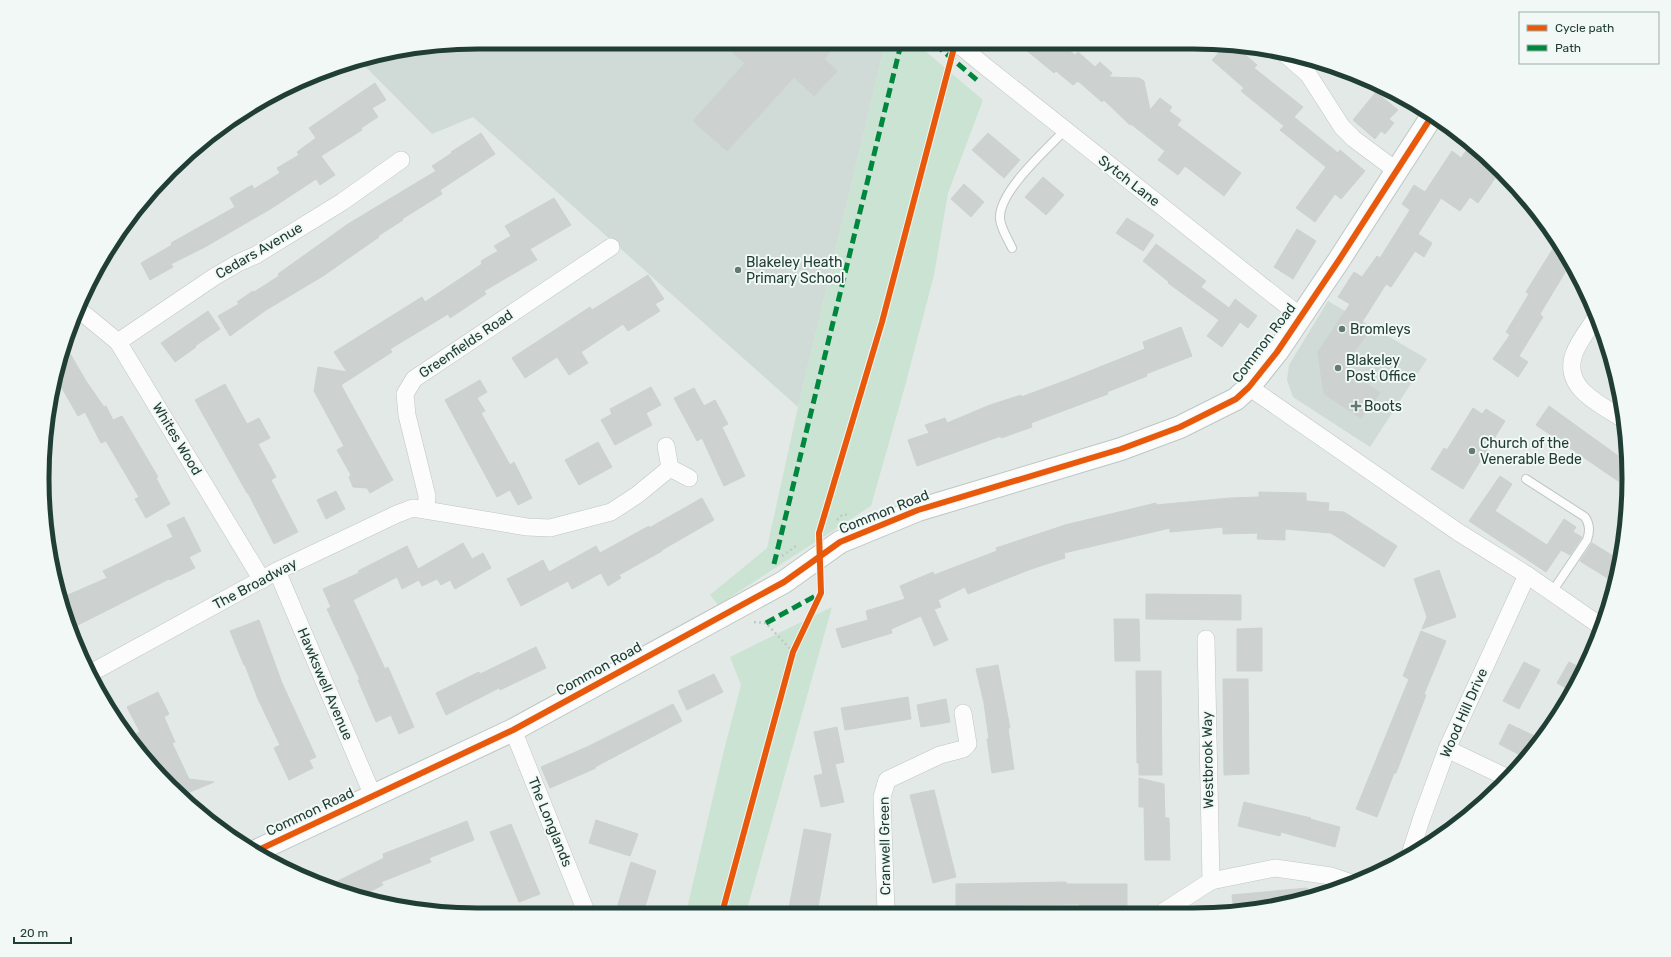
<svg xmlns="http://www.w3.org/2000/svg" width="1671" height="957" viewBox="0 0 1671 957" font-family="Rubik,sans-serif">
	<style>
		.built { fill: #d0dad6 }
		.green { fill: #cbe3d3 }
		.building { fill: #cdd2d0; stroke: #cbd2cf }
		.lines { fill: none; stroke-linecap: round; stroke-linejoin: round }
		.lane-casing { stroke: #c0c6c3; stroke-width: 10 }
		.street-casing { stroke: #c0c6c3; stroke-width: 18 }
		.secondary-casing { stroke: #bec7c3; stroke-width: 24 }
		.path { stroke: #c0c9c6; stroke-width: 2.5; stroke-dasharray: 2 3; stroke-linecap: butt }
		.lane { stroke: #fbfcfb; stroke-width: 8 }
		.street { stroke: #fbfcfb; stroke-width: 17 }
		.secondary { stroke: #fbfcfb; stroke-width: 22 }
		.quiet { stroke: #00873e; stroke-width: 5; stroke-dasharray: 10 5; stroke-linecap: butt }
		.cycleway-casing { stroke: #f1f8f5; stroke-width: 8 }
		.cycleway { stroke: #e8590c; stroke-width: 6 }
		.poi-dot { fill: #647974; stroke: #f1f8f5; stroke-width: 1.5 }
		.labels { text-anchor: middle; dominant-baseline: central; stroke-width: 4; stroke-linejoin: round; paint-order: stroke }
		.street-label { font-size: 14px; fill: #203d36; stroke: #f1f8f5 }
		.poi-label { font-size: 14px; fill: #203d36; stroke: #f1f8f5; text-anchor: start }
		.rim { fill: none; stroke: #203d36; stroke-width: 5 }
	</style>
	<rect width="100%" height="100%" fill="#e3e9e6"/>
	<g class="built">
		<path d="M885 44 798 407 473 117 432 134 359 60 421 46Z"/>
		<path d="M1328 301 1427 359 1370 447 1293 397 1287 380 1289 365Z"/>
	</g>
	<g class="green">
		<path d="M885 44H917L983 100 948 193 934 275 905 386 871 506 718 605 710 595 767 548 798 407Z"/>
		<path d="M832 607 746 913H686L724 750 741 685 730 657Z"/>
	</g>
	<g class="building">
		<path d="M1060 43 1075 55 1078 52 1095 67 1100 62 1112 73 1109 77 1139 78 1144 81 1150 110 1160 98 1172 107 1169 111 1181 120 1177 125 1241 173 1224 196 1185 166 1178 175 1158 160 1165 151 1131 124 1130 125 1104 100 1102 102 1078 81 1073 85 1056 71 1054 73 1019 44Z"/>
		<path d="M837 44 824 59 837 71 814 96 794 77 727 151 693 121 745 63 724 45Z"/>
		<path d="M1227 44 1234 45 1257 65 1254 68 1303 107 1294 117 1338 153 1340 150 1365 171 1341 199 1335 194 1315 222 1296 208 1326 167 1280 130 1284 126 1241 91 1244 88 1212 60Z"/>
		<path d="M375 83 386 100 372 108 378 117 361 128 362 130 321 156 335 175 320 185 316 179 272 208 205 247 171 264 173 267 150 280 141 263 172 245 171 243 235 207 230 198 252 185 254 189 280 173 277 168 299 155 297 152 316 138 309 128Z"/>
		<path d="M1376 92 1398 110 1389 119 1394 123 1385 134 1381 131 1375 139 1353 120Z"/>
		<path d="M481 133 495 154 440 190 442 194 402 219 403 220 378 236 379 237 323 276 266 310 230 336 218 316 239 304 237 302 253 291 254 292 279 276 278 274 348 224 436 171 432 166 452 153 451 152Z"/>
		<path d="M988 133 1020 160 1004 178 972 150Z"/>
		<path d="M1471 144 1480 150 1500 171 1478 203 1470 197 1460 211 1441 198 1418 234 1432 243 1424 257 1415 251 1391 287 1386 284 1359 327 1368 333 1349 358 1351 373 1380 393 1361 418 1324 394 1318 352 1350 304 1338 297 1354 272 1362 277 1377 256 1380 258 1410 210 1402 204 1414 185 1425 192 1452 151 1461 158Z"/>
		<path d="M1043 177 1064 195 1046 215 1025 197Z"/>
		<path d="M964 184 984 202 971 217 951 199Z"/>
		<path d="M554 198 571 225 530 249 537 260 484 291 486 294 450 318 448 314 390 349 392 352 341 385 393 480 370 493 367 488 353 487 349 477 351 475 337 450 344 446 314 391 318 367 347 372 334 352 422 297 425 302 482 264 481 261 498 251 494 246 511 236 505 226Z"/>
		<path d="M1127 218 1154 235 1143 251 1116 233Z"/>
		<path d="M1297 229 1316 241 1293 279 1274 267Z"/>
		<path d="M1557 242 1570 264 1540 314 1543 317 1519 356 1528 362 1518 377 1493 359 1510 335 1506 332 1529 294 1526 292Z"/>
		<path d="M1156 244 1206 281 1201 287 1229 308 1235 299 1257 316 1248 328 1240 322 1222 347 1207 336 1219 320 1168 283 1169 282 1143 261Z"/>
		<path d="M648 275 664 299 655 304 660 311 628 331 623 324 581 352 588 363 569 375 557 357 525 378 512 358 590 307 592 310Z"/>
		<path d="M208 311 220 329 195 346 196 347 175 362 161 343Z"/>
		<path d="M1181 327 1192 356 1146 374 1147 376 1107 392 1108 394 1031 423 1032 427 1001 438V436L917 466 908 440 929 433 925 425 945 418 947 423 990 405 1021 395V397L1067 380 1145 349 1143 342Z"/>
		<path d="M65 345 86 381 104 407 106 406 113 420 122 416 158 477 156 478 170 504 146 518 135 499 139 497 106 441 101 443 85 412 78 416 55 376 57 365Z"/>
		<path d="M480 380 487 392 477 398 485 411 481 413 510 465 514 462 532 498 518 505 510 490 497 497 445 400Z"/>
		<path d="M225 384 247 424 259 418 270 438 258 444 276 477 271 480 298 532 274 544 248 493H247L195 400Z"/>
		<path d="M651 387 661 405 646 413 652 425 615 445 601 420 612 414 610 409Z"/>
		<path d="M694 388 704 406 715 400 728 424 722 427 745 476 724 486 702 438 697 441 674 398Z"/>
		<path d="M1549 406 1628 463 1627 487 1536 425Z"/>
		<path d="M1473 408 1482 414 1486 409 1505 421 1463 489 1431 469 1444 448 1447 450Z"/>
		<path d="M598 442 612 467 579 485 565 460Z"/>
		<path d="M1500 476 1512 484 1495 511 1547 545 1564 519 1576 527 1573 532 1582 537 1570 555 1561 550 1546 572 1469 521Z"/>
		<path d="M336 491 345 509 326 519 317 500Z"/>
		<path d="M1259 492 1306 493V501L1329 503 1328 511 1344 512 1397 546 1384 567 1331 533 1285 529V540L1257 539 1258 533 1223 534V527L1170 532V528L1064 553 1065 558 1031 569 968 594 965 587 938 600 941 607 934 609 948 640 934 646 921 616 891 629 892 633 842 648 836 629 868 620 866 611 905 599 900 586 933 572 934 575 997 551 996 548 1065 525 1156 503V505L1230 498 1259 497Z"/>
		<path d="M702 498 714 520 662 550V551L619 575 621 578 608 586 601 573 572 589 568 581 521 606 507 579 543 560 549 572 596 546 600 553 649 526V528Z"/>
		<path d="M184 517 201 551 189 557 195 568 170 580 169 579 70 629 61 598 107 578 103 571 173 537 167 525Z"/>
		<path d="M463 543 472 559 483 553 491 568 455 589 450 580 441 585 437 579 422 586 419 580 402 589 397 577 353 600 385 669 388 667 414 727 399 734 391 715 376 722 358 680H360L327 609 331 607 323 589 359 573 358 571 407 546 418 569Z"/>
		<path d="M1592 543 1620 560 1609 579 1580 561Z"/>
		<path d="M1439 570 1456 617 1422 629 1427 617 1414 579Z"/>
		<path d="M1146 594 1241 595V620L1146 619Z"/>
		<path d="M1114 619H1139L1140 661H1115Z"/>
		<path d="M259 620 282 683 316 757 309 760 313 768 289 780 274 748 280 745 258 699 245 665H244L230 631Z"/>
		<path d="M1262 628V671H1237V629Z"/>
		<path d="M1421 631 1446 641 1424 694 1426 695 1396 773H1394L1377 817 1356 809 1409 679 1403 676Z"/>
		<path d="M536 647 546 668 500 690 499 688 446 715 436 693 479 672 480 674Z"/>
		<path d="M1524 662 1540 670 1519 709 1503 701Z"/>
		<path d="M1569 662 1583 669 1573 692 1557 683Z"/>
		<path d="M998 665 1010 728H1008L1014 769 992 773 987 739H989L984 703 976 669Z"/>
		<path d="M1136 671H1161L1162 775H1139V763H1137Z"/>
		<path d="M714 674 723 692 687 710 678 691Z"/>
		<path d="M1223 679H1248L1249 774 1224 775Z"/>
		<path d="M158 692 169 714 164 717 175 742 172 743 189 779 214 782 180 796 151 767 136 734 140 732 127 707Z"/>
		<path d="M908 697 911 719 845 730 841 708Z"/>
		<path d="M946 699 950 722 921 727 917 705Z"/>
		<path d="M673 704 682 721 595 767 596 768 550 788 541 767 587 747Z"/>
		<path d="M1509 724 1539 738 1524 757 1499 744Z"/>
		<path d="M837 727 844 762 835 764 844 802 821 807 814 776 823 774 814 732Z"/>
		<path d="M1139 778 1164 784 1165 818H1169L1170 860H1145L1144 807H1139Z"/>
		<path d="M934 790 956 877 933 883 910 795Z"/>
		<path d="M1244 802 1311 818 1310 819 1340 827 1335 847 1281 832 1280 836 1238 826Z"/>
		<path d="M596 820 638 834 630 856 589 843Z"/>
		<path d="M467 821 474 840 429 858 431 862 381 882 383 885 359 897 330 885 384 858 383 854Z"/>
		<path d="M511 824 540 894 519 902 490 832Z"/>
		<path d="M804 829 831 834 817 913H788Z"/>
		<path d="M631 862 656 871 643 913H625L616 911Z"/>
		<path d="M1066 882V884H1127V908H1079V904L956 906V884Z"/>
		<path d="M1307 888 1309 897 1249 911H1234L1232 895Z"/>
	</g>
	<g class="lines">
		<g class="lane-casing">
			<g id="lane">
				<path d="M1012 248C1008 239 1001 229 1000 219 998 192 1047 149 1065 130"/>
				<path d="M1526 479 1585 517C1590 525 1590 531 1587 540L1552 592"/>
			</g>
		</g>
		<g class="street-casing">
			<g id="street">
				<path d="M958 44 986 67 1300 316"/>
				<path d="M1285 54 1308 74 1342 127 1354 139 1397 171"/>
				<path d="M78 309 118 342 262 580"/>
				<path d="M1596 317C1589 329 1578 342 1574 354 1562 388 1600 404 1623 419"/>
				<path d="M118 342 214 277 238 263 256 255 342 202 401 160"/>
				<path d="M1249 387 1458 532 1527 575 1602 627"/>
				<path d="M666 446 670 468 689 478"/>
				<path d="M426 510 427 496 407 415 405 394 414 379 611 247"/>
				<path d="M277 571 373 796"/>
				<path d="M1206 639 1211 881"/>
				<path d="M89 674 277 571 397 514 413 508 527 527 550 528 611 512 637 495 670 468"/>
				<path d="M513 730 587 914"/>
				<path d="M1447 749 1508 778"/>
				<path d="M1410 854 1422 817 1447 749 1527 575"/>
				<path d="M1163 912 1211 881 1275 868 1331 876 1352 883"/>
				<path d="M886 913 882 797 887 780 940 755 963 749 968 744 963 713"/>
			</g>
		</g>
		<g class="secondary-casing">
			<path id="secondary" d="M254 852 513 730 784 582 840 542 918 510 1121 449 1180 427 1236 399 1249 387 1277 352 1339 260 1432 116"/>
		</g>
		<g class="path">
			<path d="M837 520 842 515 850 514"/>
			<path d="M782 556 796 546"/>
			<path d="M754 622 766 623 793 652"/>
		</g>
		<use href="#lane" class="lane"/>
		<use href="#street" class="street"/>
		<use href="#secondary" class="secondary"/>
		<g class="quiet">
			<path d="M935 44 978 81"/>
			<path d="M774 564 901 44"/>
			<path d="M766 623 819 594"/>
		</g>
		<g class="cycleway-casing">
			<g id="cycleway">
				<path d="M254 852 513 730 784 582 840 542 918 510 1121 449 1180 427 1236 399 1249 387 1277 352 1339 260 1432 116"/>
				<path d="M722 913 793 652 821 593 819 533 882 322 955 44"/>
			</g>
		</g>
		<use href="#cycleway" class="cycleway"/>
	</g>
	<g class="poi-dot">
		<circle cx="738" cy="270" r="4"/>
		<circle cx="1342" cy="329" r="4"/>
		<circle cx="1338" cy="368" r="4"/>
		<path d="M1354 400h4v4h4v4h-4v4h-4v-4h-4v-4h4z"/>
		<circle cx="1472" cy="451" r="4"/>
	</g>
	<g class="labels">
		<g class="street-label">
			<text transform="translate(1129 181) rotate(38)">Sytch Lane</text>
			<text transform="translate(259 251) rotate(-30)">Cedars Avenue</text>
			<text transform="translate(1264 343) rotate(-53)">Common Road</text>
			<text transform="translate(466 344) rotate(-34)">Greenfields Road</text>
			<text transform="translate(177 439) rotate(59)">Whites Wood</text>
			<text transform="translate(884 512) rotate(-22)">Common Road</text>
			<text transform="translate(255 584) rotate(-28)">The Broadway</text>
			<text transform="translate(599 669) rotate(-29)">Common Road</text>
			<text transform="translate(325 684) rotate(67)">Hawkswell Avenue</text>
			<text transform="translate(1464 713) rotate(-66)">Wood Hill Drive</text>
			<text transform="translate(1208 760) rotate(-91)">Westbrook Way</text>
			<text transform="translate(310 812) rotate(-25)">Common Road</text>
			<text transform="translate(550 822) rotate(68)">The Longlands</text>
			<text transform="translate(885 846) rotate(-91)">Cranwell Green</text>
		</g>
		<g class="poi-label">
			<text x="746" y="262">Blakeley Heath<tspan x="746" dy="16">Primary School</tspan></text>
			<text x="1350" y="329">Bromleys</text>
			<text x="1346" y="360">Blakeley<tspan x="1346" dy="16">Post Office</tspan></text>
			<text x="1364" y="406">Boots</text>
			<text x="1480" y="443">Church of the<tspan x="1480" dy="16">Venerable Bede</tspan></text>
		</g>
	</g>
	<path d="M0 0H1671V957H0ZM478 49H1193A429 429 0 0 1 1622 478V479A429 429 0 0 1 1193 908H478A429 429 0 0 1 49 479V478A429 429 0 0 1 478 49Z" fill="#f1f8f5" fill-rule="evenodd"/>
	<path class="rim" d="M478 49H1193A429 429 0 0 1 1622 478V479A429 429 0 0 1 1193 908H478A429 429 0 0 1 49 479V478A429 429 0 0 1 478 49Z"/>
	<rect x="1519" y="12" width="140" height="52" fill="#f1f8f5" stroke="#9dada9"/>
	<rect x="1527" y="25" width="20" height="6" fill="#e8590c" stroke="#9dada9"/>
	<text x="1555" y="32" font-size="12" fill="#203d36">Cycle path</text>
	<rect x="1527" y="45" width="20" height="6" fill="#00873e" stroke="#9dada9"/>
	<text x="1555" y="52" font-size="12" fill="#203d36">Path</text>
	<path d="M14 937v6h57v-6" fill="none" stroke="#203d36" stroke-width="2"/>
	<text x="20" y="937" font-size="12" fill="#203d36" stroke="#f1f8f5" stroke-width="3" paint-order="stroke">20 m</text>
</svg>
